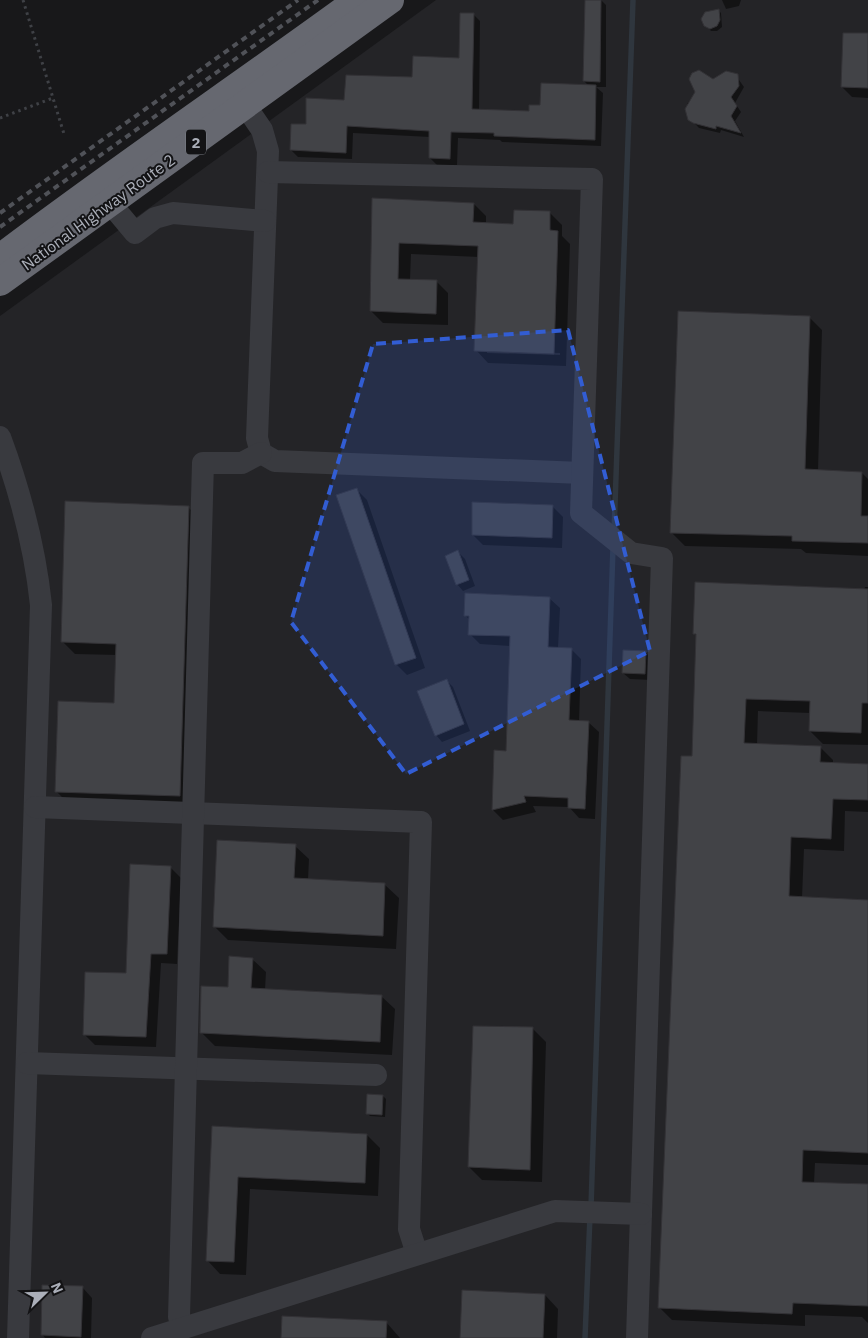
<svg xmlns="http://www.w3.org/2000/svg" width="868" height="1338" viewBox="0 0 868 1338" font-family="'IBM Plex Sans',sans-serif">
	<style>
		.built { fill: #242427 }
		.shadow { fill: #0007; fill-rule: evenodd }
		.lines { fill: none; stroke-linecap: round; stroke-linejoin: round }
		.stream { stroke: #2f363e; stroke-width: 5.5 }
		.building { fill: #424347; stroke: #333236 }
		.path { stroke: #3f4146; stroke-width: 3; stroke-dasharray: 2.5 4; stroke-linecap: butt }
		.minor { stroke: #393a3f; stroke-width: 22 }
		.highway { stroke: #666870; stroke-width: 28 }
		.rail { stroke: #505258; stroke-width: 4; stroke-dasharray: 6 5; stroke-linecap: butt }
		.marked { fill: #325dd3; fill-opacity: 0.2; stroke: #325dd3; stroke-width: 4; stroke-dasharray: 10 6; stroke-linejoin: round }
		.labels { text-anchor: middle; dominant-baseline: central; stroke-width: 4; stroke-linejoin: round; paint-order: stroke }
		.shield { fill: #131315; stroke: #7d8088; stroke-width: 1 }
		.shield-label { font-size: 15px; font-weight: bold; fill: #abafb9 }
		.street-label { font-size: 16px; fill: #abafb9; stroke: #131315 }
	</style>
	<rect width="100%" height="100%" fill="#18181a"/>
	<path class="built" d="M436 0H868V1338H0V316Z"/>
	<g class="shadow">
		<path d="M587 0H601L606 5V87H596L603 93 601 146 502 142 500 140 458 138 457 165H437L430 158V137L353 133 352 159 298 157 291 150 307 126 345 101 413 78 460 59 473 14 480 21 479 111 530 113 589 86 584 81Z"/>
		<path d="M722 0H741L739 6 726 9Z"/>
		<path d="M718 10 721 13 722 27 717 31H711L703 22Z"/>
		<path d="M868 35V98L852 97 842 87Z"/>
		<path d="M727 72 734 73 744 87 735 103 741 112 735 121 744 137 721 130 720 133 699 128 687 115V104L697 92Z"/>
		<path d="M373 199 474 204 486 216V224L515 225 550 213 562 225V236L570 244 566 366 488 363 476 350 479 257 411 254 410 280 436 281 448 293V325L383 323 371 311ZM487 350 560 353V355L487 353Z"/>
		<path d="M809 317 822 330 818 471 862 473 868 479V556L806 553 801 549 685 546 672 533Z"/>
		<path d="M357 490 367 500 425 668 407 675 396 664Z"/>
		<path d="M188 507 201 520 193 809 69 804 57 792 115 704 117 655 75 654 62 641Z"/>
		<path d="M553 507 563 517 562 548 483 545 473 535Z"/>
		<path d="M458 552 465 559 475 586 463 591 457 584Z"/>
		<path d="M865 587H868V745L823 744 810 731V713L758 711 757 745 820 747 833 760V763L868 765V812L845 811 844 851 804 849 802 898 868 901V1165L815 1163 814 1183 868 1185V1323L862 1317 805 1315V1326L672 1320 659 1307 693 758 697 636 694 633 864 590Z"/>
		<path d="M549 598 560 608 558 648 571 649 581 659 579 722H588L599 732 595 819 579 818 569 807 533 806 536 812 503 820 493 810 507 752 511 646 480 644 470 634V620L465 615Z"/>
		<path d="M645 652 652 659 651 680 630 679 623 673Z"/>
		<path d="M447 681 453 687 470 731 442 742 436 735Z"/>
		<path d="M295 846 309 859 308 880 385 885 399 898 396 949 228 940 214 926Z"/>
		<path d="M170 867 181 878 177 964 161 963 156 1047 95 1045 85 1035 127 975Z"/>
		<path d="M252 959 266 972 265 990 381 996 395 1009 392 1055 215 1046 201 1032 229 988Z"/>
		<path d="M533 1029 546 1042 542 1182 482 1180 469 1167Z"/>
		<path d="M383 1096 386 1099 385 1117 370 1116 367 1113Z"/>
		<path d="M213 1128 367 1135 380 1148 378 1196 250 1189 246 1275 220 1274 207 1260Z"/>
		<path d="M82 1287 92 1298 91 1338H45L42 1334Z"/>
		<path d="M545 1295 558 1309 557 1338H461Z"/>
		<path d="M386 1322 400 1338H282Z"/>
	</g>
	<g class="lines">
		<g class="stream">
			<path d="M614 533 633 0"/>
			<path d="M591 1207 613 547"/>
			<path d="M585 1338 590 1216"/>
		</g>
	</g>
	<g class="building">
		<path d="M585 0H601L600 82 583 81Z"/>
		<path d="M719 9 720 20 717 26 710 29 704 26 701 19 705 12Z"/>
		<path d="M460 13H474L472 109 529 111V105H540L541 83 596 85 595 140 494 136V133L451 132 450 159 429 158V131L347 126 346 153 290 150 291 124H306V98L344 100 346 75 412 77 413 56 459 58Z"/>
		<path d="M843 33H868V88L841 87Z"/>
		<path d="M699 70 713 79 726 71 738 74 739 86 731 97 737 106 731 116 741 133 716 126V129L693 123 688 120 685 109 695 92 689 79 692 73Z"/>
		<path d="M372 198 474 203 473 222 513 224 514 210 550 211V230L558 231 554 354 474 351 478 246 399 243 398 279 437 280 436 314 370 311Z"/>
		<path d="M678 311 810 316 805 469 862 472 861 516H868V543L792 541V536L670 533Z"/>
		<path d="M357 488 416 658 395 665 336 495Z"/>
		<path d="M65 501 189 506 180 796 55 792 58 701 114 703 116 644 61 642Z"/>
		<path d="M472 502 553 505 552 538 472 535Z"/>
		<path d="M458 550 469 580 456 585 445 556Z"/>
		<path d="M695 582 868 589V703H862L861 733 809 731 810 701 746 699 744 743 821 746 820 762 868 764V800L833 799 831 839 791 837 789 896 868 900V1153L803 1150 802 1182 868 1184V1306L793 1303 792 1314 658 1308 681 756H692L696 634H693Z"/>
		<path d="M465 593 550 597 548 647 572 648 569 720 589 721 585 809 568 808V798L524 796 526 802 492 810 494 750 506 751 510 636 468 635 469 616H464Z"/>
		<path d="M623 650 646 651 645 674 622 673Z"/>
		<path d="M447 679 464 724 435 736 417 691Z"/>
		<path d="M217 840 296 844 294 878 385 883 383 936 213 927Z"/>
		<path d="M130 864 171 866 167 954H151L146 1037 83 1035 85 972 126 973Z"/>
		<path d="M229 956 253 958 251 988 382 995 380 1042 200 1033 201 986 228 987Z"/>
		<path d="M473 1026 533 1027 530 1170 468 1167Z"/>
		<path d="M367 1094 383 1095 382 1115 366 1114Z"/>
		<path d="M212 1126 367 1134 365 1183 238 1177 234 1262 206 1261Z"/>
		<path d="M42 1285 83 1286 81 1337 41 1335Z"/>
		<path d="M462 1290 545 1294 543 1338H460Z"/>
		<path d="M282 1316 387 1321 386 1338H281Z"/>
	</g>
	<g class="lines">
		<g class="path">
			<path d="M23 0 64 134"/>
			<path d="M0 118 53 98"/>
		</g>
		<g class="minor">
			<path d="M236 92 262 130 268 151 257 438 261 453 275 461 582 473"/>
			<path d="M268 172 592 179 581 513 631 553 662 558 637 1338"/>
			<path d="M110 203 135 233 155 218 173 213 265 221"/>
			<path d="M0 437C20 491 35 548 41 605L18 1338"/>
			<path d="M35 807 421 822 409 1229 417 1254"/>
			<path d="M27 1063 376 1075"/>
			<path d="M184 1328 179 1317 203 463H242L261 453"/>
			<path d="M152 1338 555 1211 641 1214"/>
		</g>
		<g class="highway">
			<path d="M0 258C117 169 239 87 358 0"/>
			<path d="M0 282 390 0"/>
		</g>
		<g class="rail">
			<path d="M0 213 298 0"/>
			<path d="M0 227 318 0"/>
		</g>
	</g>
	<path class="marked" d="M568 330 650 651 406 774 291 622 373 344Z"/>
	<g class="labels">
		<rect class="shield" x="186" y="129.5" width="20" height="25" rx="4"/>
		<g class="shield-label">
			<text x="196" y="142">2</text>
		</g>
		<g class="street-label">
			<text transform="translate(98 212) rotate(-36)">National Highway Route 2</text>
		</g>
	</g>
	<g transform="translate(45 1293) rotate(67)" stroke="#131315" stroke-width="4" paint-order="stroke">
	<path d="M0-4L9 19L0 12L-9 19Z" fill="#abafb9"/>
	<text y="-8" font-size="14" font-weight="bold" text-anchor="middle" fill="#abafb9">N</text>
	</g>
</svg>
